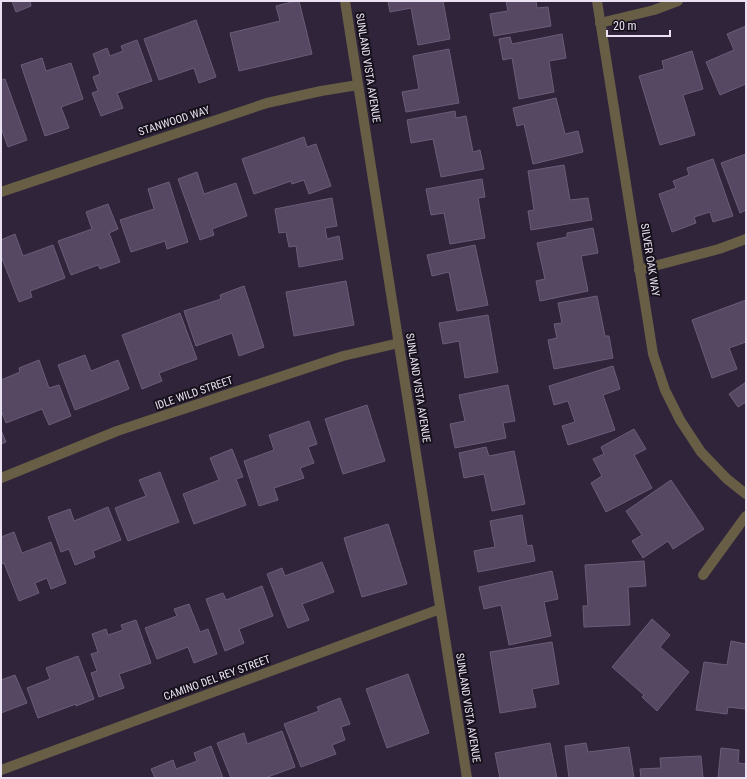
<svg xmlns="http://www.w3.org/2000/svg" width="747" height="779" viewBox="0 0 747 779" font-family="'Roboto Condensed',sans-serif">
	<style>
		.building { fill: #564862; stroke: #6b5d78 }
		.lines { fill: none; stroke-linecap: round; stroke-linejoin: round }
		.minor { stroke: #675e45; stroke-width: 10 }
		.labels { text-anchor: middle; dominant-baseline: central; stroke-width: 4; stroke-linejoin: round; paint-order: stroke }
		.street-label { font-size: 11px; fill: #eae2f2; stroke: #16101b }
	</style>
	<rect width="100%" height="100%" fill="#30243b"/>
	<g class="building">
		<path d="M12 1H30L31 6 16 12Z"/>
		<path d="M296 1H299L312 54 239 71 230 33 280 21 276 6Z"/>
		<path d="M388 1H443L450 39 418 45 411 8 390 12Z"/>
		<path d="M506 1H536L537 8 548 7 551 26 494 36 490 14 508 11Z"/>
		<path d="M196 20 216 77 199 83 194 68 159 80 144 39Z"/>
		<path d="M746 26V84L720 95 706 62 734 50 727 34Z"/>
		<path d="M562 34 566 58 549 61 554 92 519 99 512 58 503 60 499 39 510 37 512 44Z"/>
		<path d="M137 40 152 81 117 93 123 108 101 116 92 93 98 91 93 77 100 74 93 54 107 48 110 56 123 51 121 46Z"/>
		<path d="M449 49 459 103 406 112 402 92 419 89 413 56Z"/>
		<path d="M692 51 703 89 683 95 695 135 660 145 639 76 664 69 662 61Z"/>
		<path d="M42 58 46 71 71 63 83 99 61 107 69 128 45 136 21 65Z"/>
		<path d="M5 79 27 140 8 147 1 128V80Z"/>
		<path d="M556 98 565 134 578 131 583 152 533 164 524 124 517 126 513 108Z"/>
		<path d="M455 111 456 118 466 116 473 152 480 150 484 169 441 177 433 139 411 143 407 120Z"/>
		<path d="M304 137 307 147 316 144 331 186 309 194 304 180 292 184 291 181 254 194 242 159Z"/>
		<path d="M746 154V210L740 213 721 163Z"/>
		<path d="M713 159 733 216 713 222 710 212 694 217 696 223 672 232 659 194 676 188 673 181 689 175 687 168Z"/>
		<path d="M564 165 570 200 588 198 592 220 531 230 528 211 534 210 528 171Z"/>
		<path d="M197 172 204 194 236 183 247 216 212 229 214 235 200 240 178 179Z"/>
		<path d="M482 179 485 197 478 198 485 238 450 244 444 213 431 215 426 189Z"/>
		<path d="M169 182 188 242 167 249 165 241 131 252 120 220 154 209 148 189Z"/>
		<path d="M332 198 337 226 325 228 327 239 339 236 343 259 299 267 296 246 289 247 286 232 279 233 275 209Z"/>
		<path d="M108 204 118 229 109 233 120 262 100 269 98 265 71 275 58 241 92 229 86 212Z"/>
		<path d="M593 228 598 253 581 256 588 291 540 301 536 281 545 279 537 243 567 237V233Z"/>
		<path d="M15 234 23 256 53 245 65 278 30 291 32 297 19 302 1 256V240Z"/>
		<path d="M475 245 488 305 457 311 449 272 432 276 427 255Z"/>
		<path d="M346 281 354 325 294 336 286 292Z"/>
		<path d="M244 286 264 347 239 356 232 333 196 346 184 311 221 299 220 295Z"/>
		<path d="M597 296 605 336H609L613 358 554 369 548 340 557 338 554 324 562 323 558 303Z"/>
		<path d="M746 300V342L729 348 737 369 712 378 692 320Z"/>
		<path d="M180 313 197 359 159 373 162 381 142 389 122 335Z"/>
		<path d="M488 315 498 372 465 378 459 341 443 344 439 323Z"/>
		<path d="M85 355 91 371 118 360 129 389 75 410 58 365Z"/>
		<path d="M39 360 49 388 59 385 71 416 49 425 42 409 6 423 1 410V380L20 372 19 368Z"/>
		<path d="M613 366 620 389 603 395 615 430 568 445 562 426 575 422 568 401 554 405 549 386Z"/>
		<path d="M746 382V402L738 407 729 394Z"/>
		<path d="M508 385 515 421 503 423 506 438 455 448 450 424 465 421 459 395Z"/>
		<path d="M367 405 385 461 343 474 325 419Z"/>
		<path d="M309 421 317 444 308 447 314 463 300 468 304 478 274 488 278 500 259 506 244 461 274 450 269 435Z"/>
		<path d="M634 429 646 449 634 455 652 488 606 512 591 483 602 476 593 459 604 454 601 447Z"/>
		<path d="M1 430 6 442 1 444Z"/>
		<path d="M486 447 489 456 514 451 525 504 492 511 484 474 464 478 459 453Z"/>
		<path d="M232 449 243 477 236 479 246 505 194 524 183 494 219 480 210 458Z"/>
		<path d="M160 472 179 522 128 541 115 508 146 496 139 480Z"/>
		<path d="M671 480 704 529 673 549 668 541 643 558 632 541 642 535 626 511Z"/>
		<path d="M108 507 121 540 93 551 95 557 75 565 69 549 61 552 48 517 70 509 74 521Z"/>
		<path d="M522 515 527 546 532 545 535 561 478 572 474 551 495 547 490 521Z"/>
		<path d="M388 524 407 584 362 597 344 538Z"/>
		<path d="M14 532 22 553 51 542 66 583 51 589 47 578 35 583 39 593 19 601 4 563 1 564V537Z"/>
		<path d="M644 561 646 586 628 587 630 625 584 627 583 606H588L585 565Z"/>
		<path d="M322 562 334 592 302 604 309 620 288 628 267 574 282 568 285 576Z"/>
		<path d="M552 571 558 599 544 602 551 636 509 645 501 605 484 609 479 587Z"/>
		<path d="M262 586 273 616 239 629 244 643 225 651 206 599 223 593 226 600Z"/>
		<path d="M189 604 200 632 208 629 217 654 194 663 188 647 157 659 145 628 177 616 174 609Z"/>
		<path d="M652 619 670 635 660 647 689 672 657 711 642 697 644 695 612 667Z"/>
		<path d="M136 620 151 663 119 674 124 688 99 697 91 673 97 671 91 654 98 652 92 634 106 629 108 635 123 630 121 625Z"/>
		<path d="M731 641 746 644V709L728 707 727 714 696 710 704 662 727 665Z"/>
		<path d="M552 642 559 684 532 689 536 707 500 713 490 652Z"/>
		<path d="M78 656 94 699 76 706V704L38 718 27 688 50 679 46 668Z"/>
		<path d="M408 674 429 733 387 748 366 689Z"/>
		<path d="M15 675 27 703 1 713V680Z"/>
		<path d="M340 698 350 724 341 727 345 740 332 745 336 754 301 767 284 724 319 711 317 707Z"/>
		<path d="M282 731 295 767 265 778H231L217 743 244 733 247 744Z"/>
		<path d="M550 743 557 778H500L495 753Z"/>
		<path d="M586 743 588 752 629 747 634 778H569L565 746Z"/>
		<path d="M211 746 223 778H155L151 769 173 760 176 769 197 761 194 753Z"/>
		<path d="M721 748 739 750 738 763 746 764V778H718Z"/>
		<path d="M701 756 703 778H641L640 769 661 768 660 758Z"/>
	</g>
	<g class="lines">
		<g class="minor">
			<path d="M345 1 467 778"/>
			<path d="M597 1 653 354 665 390 680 420 701 452 727 479 746 494"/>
			<path d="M600 23 654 10 678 1"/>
			<path d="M1 192 267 103 321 91 358 85"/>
			<path d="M639 270 719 249 746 239"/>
			<path d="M1 478 117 431 343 356 399 343"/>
			<path d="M703 575 746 516"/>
			<path d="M1 770 440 609"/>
		</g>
	</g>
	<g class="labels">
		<g class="street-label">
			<text transform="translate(368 68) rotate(81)">SUNLAND VISTA AVENUE</text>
			<text transform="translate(174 121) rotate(-18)">STANWOOD WAY</text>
			<text transform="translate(650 260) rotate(81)">SILVER OAK WAY</text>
			<text transform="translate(418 388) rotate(81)">SUNLAND VISTA AVENUE</text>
			<text transform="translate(194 393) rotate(-19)">IDLE WILD STREET</text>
			<text transform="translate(217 678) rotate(-20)">CAMINO DEL REY STREET</text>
			<text transform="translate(468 708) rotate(81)">SUNLAND VISTA AVENUE</text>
		</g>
	</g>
	<rect width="747" height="779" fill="none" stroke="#eae2f2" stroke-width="4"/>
	<path d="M607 30v6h63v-6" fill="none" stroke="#eae2f2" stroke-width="2"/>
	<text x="613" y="30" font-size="12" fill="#eae2f2" stroke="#16101b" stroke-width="3" paint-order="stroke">20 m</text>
</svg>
